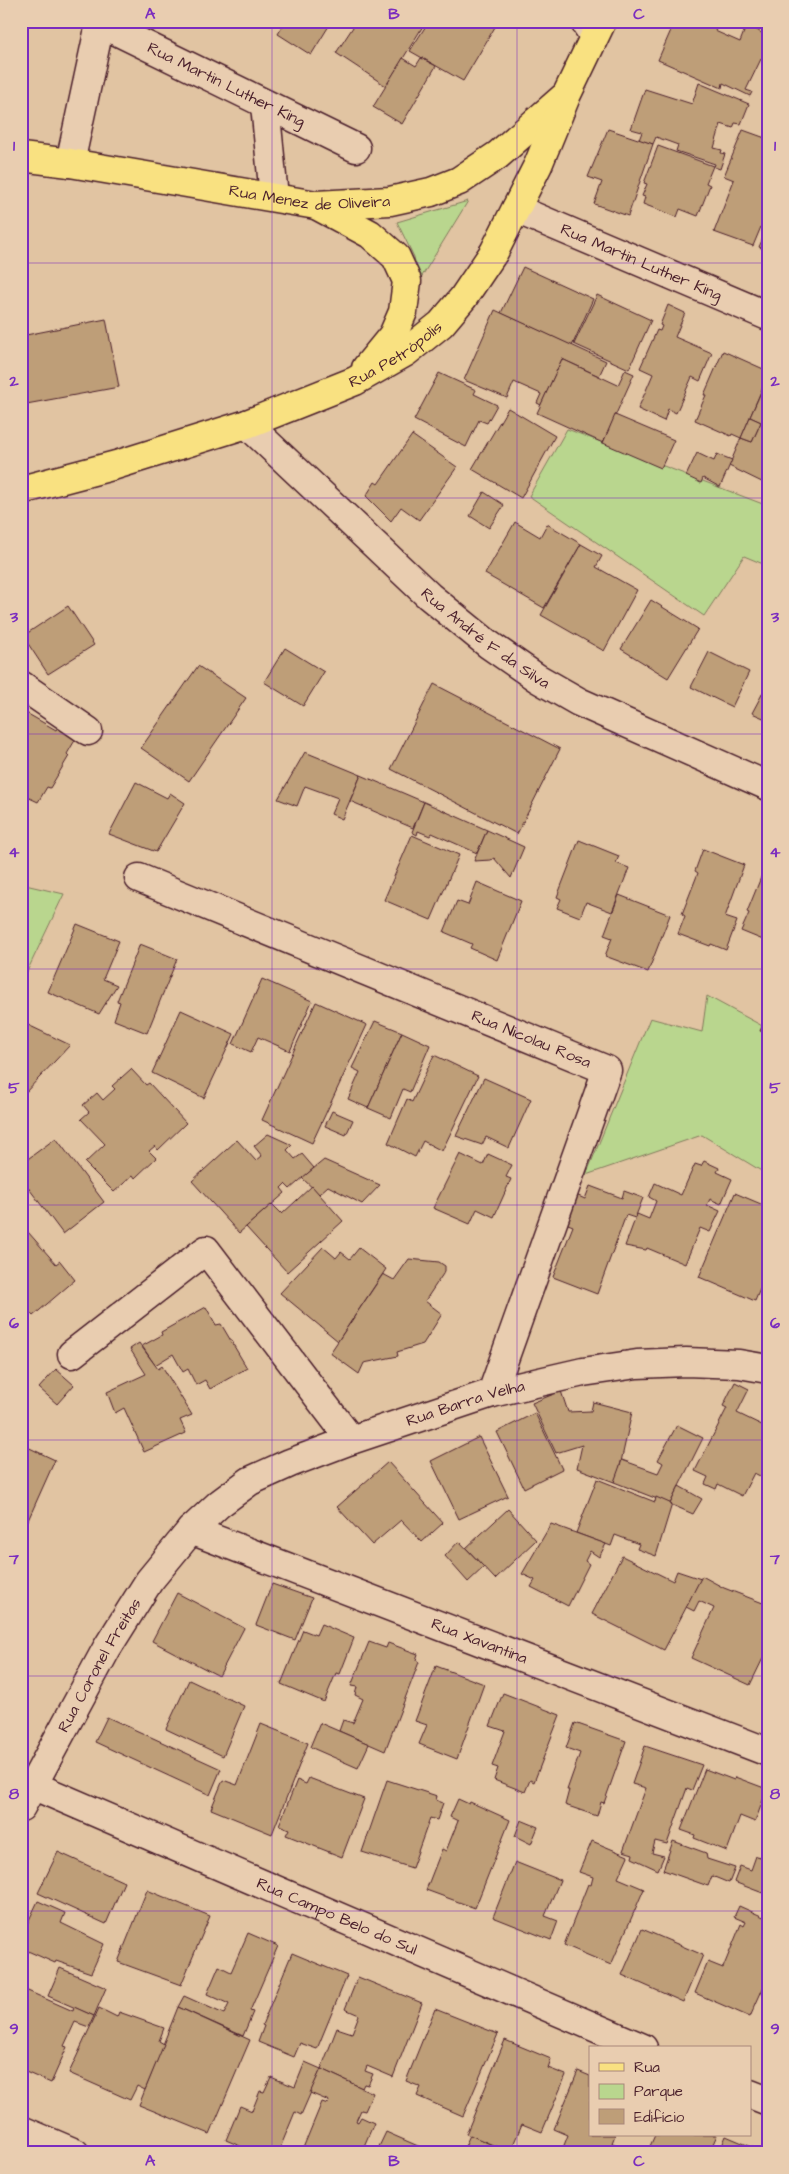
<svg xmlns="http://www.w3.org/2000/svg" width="789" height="2174" viewBox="0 0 789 2174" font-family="'Architects Daughter',sans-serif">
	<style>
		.green { fill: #b9d68e; stroke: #827a5c }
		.building { fill: #be9e78; stroke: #4a1f2b }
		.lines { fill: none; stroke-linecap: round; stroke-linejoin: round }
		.minor-casing { stroke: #4a1f2b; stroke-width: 31 }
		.major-casing { stroke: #4a1f2b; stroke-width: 31 }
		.minor { stroke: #e9cdb0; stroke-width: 28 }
		.major { stroke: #f9e181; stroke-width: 28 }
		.grid { fill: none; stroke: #7b2cbf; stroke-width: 1; stroke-opacity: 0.55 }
		.labels { text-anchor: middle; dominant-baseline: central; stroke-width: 4; stroke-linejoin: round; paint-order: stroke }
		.street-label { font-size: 16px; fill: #4a1f2b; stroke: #e9cdb0 }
		.neatline { fill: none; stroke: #7b2cbf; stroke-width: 2 }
		.grid-label { font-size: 16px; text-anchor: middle; font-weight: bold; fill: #7b2cbf }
	</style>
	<rect width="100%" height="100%" fill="#e1c4a2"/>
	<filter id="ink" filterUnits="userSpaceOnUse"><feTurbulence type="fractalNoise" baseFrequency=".02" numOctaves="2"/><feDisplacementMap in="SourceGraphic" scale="10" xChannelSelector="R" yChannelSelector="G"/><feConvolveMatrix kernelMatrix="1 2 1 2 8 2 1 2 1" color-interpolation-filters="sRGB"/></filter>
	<g filter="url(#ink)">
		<g class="green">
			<path d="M468 201 419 281 414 257 397 222Z"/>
			<path d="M567 429 768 506V566L744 556 704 616 529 496Z"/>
			<path d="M21 884 64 894 21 984Z"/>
			<path d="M707 996 768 1029V1175L702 1135 586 1175 650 1018 702 1032Z"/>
		</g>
		<g class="building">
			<path d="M286 21H332L311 55 278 34Z"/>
			<path d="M357 21H416L423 26 386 86 336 53Z"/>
			<path d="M429 21H485L495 27 463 81 410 51Z"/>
			<path d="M675 21H709L718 25 715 31 740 42 747 24 768 37V62L761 59 746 90 752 92 750 96 723 83 722 88 658 60Z"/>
			<path d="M403 58 416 66 421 58 436 66 402 124 373 107Z"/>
			<path d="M699 83 749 104 741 124 735 123 733 128 721 124 714 148 722 150 721 153 725 154 720 169 714 167 715 164 676 151 678 145 656 137 653 144 639 140 642 132 631 129 645 89 692 104Z"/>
			<path d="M608 129 653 144 628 216 594 204 602 182 588 177Z"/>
			<path d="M743 130 768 139V210L753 246 714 232 734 180 724 176Z"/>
			<path d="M658 146 713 166 706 183 710 185 698 216 680 209 677 217 643 204 645 197 642 196 647 184 644 183Z"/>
			<path d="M768 227V251L759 247Z"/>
			<path d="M523 267 593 299 572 346 501 313Z"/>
			<path d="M597 295 651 320 629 369 574 344Z"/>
			<path d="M668 305 685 313 675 337 712 353 700 381 692 377 676 413 668 409 664 421 638 409 653 374 640 368 657 330 660 331 662 326 660 325Z"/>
			<path d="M495 310 606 361 599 376 562 359 541 405 537 403 541 394 514 382 507 398 464 380Z"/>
			<path d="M106 319 119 387 21 405V336Z"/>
			<path d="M723 351 768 371V375L741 438 732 434 731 436 695 420 706 395H704Z"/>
			<path d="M562 359 618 385 625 370 634 374 603 443 537 413Z"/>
			<path d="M439 373 476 390 474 394 497 405 487 423 479 420 466 447 414 420Z"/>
			<path d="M765 383 768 384V485L729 466 741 438 752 442 761 422 750 417Z"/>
			<path d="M508 408 555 436 521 498 472 469Z"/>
			<path d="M615 415 674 440 661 468 603 443Z"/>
			<path d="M750 417 761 422 752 442 741 438Z"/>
			<path d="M412 435 457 467 419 520 401 507 391 521 366 496 375 482 378 484Z"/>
			<path d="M697 453 714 461 717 454 732 460 720 487 703 478 701 483 686 476Z"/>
			<path d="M484 492 504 505 489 528 470 516Z"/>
			<path d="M515 522 540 537 547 524 581 544 544 608 485 574Z"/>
			<path d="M581 544 602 556 596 567 637 590 604 651 541 615Z"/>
			<path d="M651 600 698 629 668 678 621 649Z"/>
			<path d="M68 606 94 645 48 674 23 636Z"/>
			<path d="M285 648 324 672 303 706 264 682Z"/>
			<path d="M709 652 749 672 732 707 691 687Z"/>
			<path d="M198 666 246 698 189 781 141 748Z"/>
			<path d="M768 683V720L752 713Z"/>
			<path d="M434 684 560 749 517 834 391 769Z"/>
			<path d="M21 710 56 730 60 724 78 735 67 754 69 756 50 788 47 787 38 802 21 794Z"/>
			<path d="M305 752 361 775 342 819 331 814 338 798 305 786 297 806 278 799Z"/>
			<path d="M361 775 424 802 413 828 350 801Z"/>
			<path d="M136 782 167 798 170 793 185 803 156 852 109 834Z"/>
			<path d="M424 802 487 830 477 853 432 833 430 836 418 831 417 835 412 832Z"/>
			<path d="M487 830 524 847 511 878 494 858 491 860 474 861Z"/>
			<path d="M412 835 459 855 431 920 384 900Z"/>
			<path d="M579 840 619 856 616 863 629 868 612 912 586 902 580 917 557 908 561 899 557 897Z"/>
			<path d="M703 849 744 865 725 917 737 921 726 950 711 944 710 946 678 934 685 916 682 914 698 873 695 871Z"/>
			<path d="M768 860V942L741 931 749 913 747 912Z"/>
			<path d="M477 882 521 901 497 960 470 948 472 944 444 932 457 901 468 905Z"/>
			<path d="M619 895 670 915 648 972 605 956 612 938 604 935Z"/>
			<path d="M77 924 119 941 103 979 117 985 99 1014 48 992Z"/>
			<path d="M140 944 177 959 147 1033 114 1020 120 1002 117 1001Z"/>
			<path d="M262 979 312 1001 290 1051 258 1037 251 1052 233 1044Z"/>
			<path d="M316 1002 367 1025 312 1143 262 1120Z"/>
			<path d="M181 1010 234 1034 204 1098 152 1073Z"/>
			<path d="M768 1013V1033L760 1031Z"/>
			<path d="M375 1021 402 1032 368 1108 348 1099 360 1072 352 1068Z"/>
			<path d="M26 1024 70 1045 24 1094 21 1091V1034Z"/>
			<path d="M402 1032 430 1045 410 1092 403 1089 391 1118 368 1108Z"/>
			<path d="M434 1055 478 1076 442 1151 423 1141 415 1157 388 1143 407 1099 412 1102Z"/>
			<path d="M131 1069 146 1085 149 1083 186 1123 158 1150 155 1146 149 1151 156 1158 135 1178 133 1175 114 1192 85 1163 105 1144 81 1119 89 1112 83 1105 97 1093 103 1100 115 1089 112 1086Z"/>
			<path d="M484 1078 531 1099 509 1148 486 1137 482 1145 456 1136Z"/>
			<path d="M332 1111 353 1120 346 1135 325 1126Z"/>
			<path d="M268 1134 292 1145 287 1150 295 1159 302 1154 314 1168 290 1189 285 1184 281 1188 285 1193 239 1233 192 1181 237 1140 256 1161 262 1156 254 1146Z"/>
			<path d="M56 1138 104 1202 63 1234 21 1178V1164Z"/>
			<path d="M460 1154 483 1165 488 1154 512 1165 506 1177 511 1179 494 1217 477 1209 470 1224 433 1208Z"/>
			<path d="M324 1160 380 1185 362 1204 328 1186 319 1194 302 1178Z"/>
			<path d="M704 1161 719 1168 717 1172 732 1179 721 1204 710 1199 707 1205 720 1211 710 1232 700 1228 685 1264 647 1248 646 1250 625 1246 637 1214 649 1219 656 1201 649 1197 655 1183 681 1195 695 1164 701 1166Z"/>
			<path d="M312 1186 343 1221 287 1272 246 1227 272 1204 282 1214Z"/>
			<path d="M590 1186 622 1198 624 1191 643 1198 635 1218 626 1215 597 1294 553 1277 573 1226 563 1222 576 1195 585 1199Z"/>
			<path d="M735 1193 768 1207V1270L755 1301 699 1277Z"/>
			<path d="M21 1224 56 1264 60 1261 75 1280 33 1316 21 1303Z"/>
			<path d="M323 1247 336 1258 341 1252 350 1259 359 1248 386 1269 338 1341 280 1293Z"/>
			<path d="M409 1259 439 1262 445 1266V1271L425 1301 442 1314 423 1344 397 1352 398 1356 364 1363 359 1374 330 1353 383 1274 394 1280Z"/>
			<path d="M206 1307 216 1325 221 1324 247 1368 210 1389 205 1380 196 1385 188 1369 183 1372 173 1354 155 1365 142 1346 162 1335 161 1332Z"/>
			<path d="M139 1343 158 1369 162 1366 192 1415 180 1420 186 1433 144 1452 124 1408 115 1413 107 1392 146 1374 130 1349Z"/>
			<path d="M56 1369 74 1385 57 1404 39 1388Z"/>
			<path d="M735 1382 749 1389 737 1413 768 1428V1475L766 1479 754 1473 742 1496 718 1484 716 1489 705 1484 708 1477 695 1471 727 1408 723 1406Z"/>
			<path d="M561 1391 568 1412 591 1411 593 1402 632 1412 619 1471 614 1482 577 1468 582 1445 556 1453 532 1403Z"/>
			<path d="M535 1413 562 1469 524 1488 497 1432Z"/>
			<path d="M677 1425 703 1438 670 1504 614 1482 622 1460 658 1473 663 1463 658 1460Z"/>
			<path d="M479 1437 508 1496 459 1519 431 1461Z"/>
			<path d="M21 1444 55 1460 21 1536Z"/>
			<path d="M388 1462 443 1523 422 1542 401 1520 372 1545 337 1507Z"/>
			<path d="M597 1479 655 1502 656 1497 672 1504 656 1556 637 1549 639 1544 615 1535 611 1546 576 1533Z"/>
			<path d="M679 1486 702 1499 693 1514 670 1504Z"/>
			<path d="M508 1509 536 1540 495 1579 466 1548Z"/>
			<path d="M551 1524 606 1544 599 1557 590 1551 585 1561 589 1564 568 1606 531 1587 535 1580 522 1574Z"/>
			<path d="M459 1541 484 1567 468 1582 445 1556Z"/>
			<path d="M622 1556 673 1581 677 1571 701 1579 664 1650 592 1614Z"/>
			<path d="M702 1576 724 1588 768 1605V1648L750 1685 691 1658 714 1608 699 1601 694 1611 686 1607Z"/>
			<path d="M272 1584 312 1598 295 1640 256 1625Z"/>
			<path d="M177 1593 244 1628 219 1676 152 1641Z"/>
			<path d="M321 1624 354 1638 340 1674 336 1673 324 1702 281 1684 303 1630 316 1635Z"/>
			<path d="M369 1642 386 1648 388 1643 418 1654 416 1660 419 1662 385 1751 339 1731 343 1720 353 1723 363 1699 355 1695 357 1687 351 1686Z"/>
			<path d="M436 1666 484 1684 457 1759 419 1744 427 1725 415 1721Z"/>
			<path d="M189 1680 244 1706 223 1756 166 1729Z"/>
			<path d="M503 1693 560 1715 534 1782 530 1780 525 1792 494 1780 498 1768 492 1766 505 1731 490 1726Z"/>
			<path d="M107 1717 221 1769 210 1795 95 1742Z"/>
			<path d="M320 1723 369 1744 358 1768 310 1747Z"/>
			<path d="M575 1723 626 1741 604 1803 601 1802 597 1816 565 1805 569 1790H567L580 1753 566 1748Z"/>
			<path d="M261 1724 308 1743 272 1834 211 1809 223 1780 237 1785Z"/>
			<path d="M645 1746 702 1765 692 1790 687 1788 667 1844 655 1841 652 1853 664 1856 658 1870 632 1858 633 1854 623 1851 646 1788 632 1784Z"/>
			<path d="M705 1769 734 1780 735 1777 767 1789 755 1822 740 1816 727 1851 694 1838 695 1835 681 1830Z"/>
			<path d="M309 1778 364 1799 342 1857 286 1835 289 1829 279 1825 297 1780 306 1784Z"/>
			<path d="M387 1780 437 1796 436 1800 443 1803 437 1820 430 1818 412 1868 362 1852Z"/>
			<path d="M458 1799 469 1804 470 1802 510 1820 475 1908 426 1890 442 1849 446 1851 458 1821 450 1817Z"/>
			<path d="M521 1820 538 1827 531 1844 515 1836Z"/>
			<path d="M768 1835V1895L734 1882 740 1866 751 1870 756 1856 760 1857Z"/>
			<path d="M592 1841 628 1856 618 1878 644 1889 611 1965 564 1945 588 1884 591 1885 593 1877 579 1872Z"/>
			<path d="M673 1841 706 1853 707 1859 735 1868 729 1883 712 1876 708 1886 663 1870Z"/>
			<path d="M58 1852 124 1882 106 1924 38 1893Z"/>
			<path d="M515 1862 560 1880 545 1916 558 1921 551 1940 493 1917Z"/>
			<path d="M147 1890 210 1916 181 1985 118 1962Z"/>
			<path d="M38 1901 65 1913 61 1923 104 1944 91 1973 56 1961 55 1963 21 1948V1937Z"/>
			<path d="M739 1906 768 1919V1977L750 2017 695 1993 708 1962 723 1968 741 1924 744 1926 746 1922 734 1917Z"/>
			<path d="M642 1929 703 1955 683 2002 622 1975Z"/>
			<path d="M248 1933 278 1946 250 2011 253 2012 243 2036 178 2007 184 1996 224 2014 229 2004 207 1994 219 1966 231 1972Z"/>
			<path d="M292 1953 347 1976 317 2049 300 2043 294 2057 258 2042 264 2026 262 2025Z"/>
			<path d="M60 1968 106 1988 94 2016 48 1996Z"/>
			<path d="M358 1977 422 2003 393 2077 367 2066 365 2071 373 2074 368 2085 364 2084 362 2088 321 2069 337 2028 352 2033 359 2015 345 2009Z"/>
			<path d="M21 1988 73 2011 74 2007 94 2016 89 2027 75 2022 64 2046 67 2047 51 2083 21 2070V2054L25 2045 21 2043Z"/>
			<path d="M178 2007 250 2040 210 2134 139 2105Z"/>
			<path d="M99 2008 117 2017 119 2012 164 2028 159 2041 164 2044 145 2090 137 2086 130 2100 69 2073Z"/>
			<path d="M435 2009 498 2034 463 2116 417 2096 421 2087 406 2081Z"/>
			<path d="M505 2040 551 2059 548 2068 566 2075 542 2132 522 2124 510 2152 466 2134Z"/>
			<path d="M305 2062 321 2069 301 2115 295 2112 278 2153H256L226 2140 240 2106 252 2111 260 2091 264 2092 271 2077 295 2087Z"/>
			<path d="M321 2069 373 2093 365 2111 361 2110 356 2121 358 2122 361 2117 374 2123 361 2153H301L322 2102 328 2104 329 2101 310 2093Z"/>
			<path d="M578 2071 590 2076V2135H615L612 2143 620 2146 618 2153H561L568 2135 554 2129Z"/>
			<path d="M386 2132 434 2153H376Z"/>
			<path d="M470 2135 501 2149 510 2153H462Z"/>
			<path d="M655 2135H717L709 2153H647Z"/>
			<path d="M726 2136 766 2153H719Z"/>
		</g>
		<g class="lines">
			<g class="minor-casing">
				<g id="minor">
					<path id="s1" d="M96 21 356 148"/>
					<path d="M584 21 594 36"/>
					<path d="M265 105 274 197"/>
					<path d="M70 163 100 24"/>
					<path id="s2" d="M516 209 768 316"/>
					<path id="s3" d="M247 424 429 596 488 644 537 678 579 702 768 786"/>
					<path d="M21 685 88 731"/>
					<path id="s4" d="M139 878 607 1070 492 1393"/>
					<path d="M72 1354 206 1250 351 1440"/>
					<path id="s5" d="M191 1530 768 1752"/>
					<path id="s6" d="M32 1785 643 2048"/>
					<path id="s7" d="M21 1807 107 1648 149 1581 191 1530 219 1504 250 1481 290 1463 351 1440 492 1393 583 1372 637 1364 686 1362 739 1364 768 1369"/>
					<path d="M750 2094 768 2101"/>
					<path d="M21 2130 75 2153"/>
				</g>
			</g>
			<g class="major-casing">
				<g id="major">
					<path id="s8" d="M21 157 70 163 316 205 390 201 431 192 459 181 498 155 563 98"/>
					<path d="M316 205 370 234 396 257 407 281 403 312 393 335 366 368"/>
					<path id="s9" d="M21 490 116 465 247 424 355 381 406 352 441 324 463 298 494 252 538 165 567 94 602 21"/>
				</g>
			</g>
			<use href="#minor" class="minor"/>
			<use href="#major" class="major"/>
		</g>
	</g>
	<path class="grid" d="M272 21V2153M517 21V2153M21 263H768M21 498H768M21 734H768M21 969H768M21 1205H768M21 1440H768M21 1676H768M21 1911H768"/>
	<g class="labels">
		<g class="street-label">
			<text stroke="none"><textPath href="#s1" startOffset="145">Rua Martin Luther King</textPath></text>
			<text stroke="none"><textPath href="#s8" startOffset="292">Rua Menez de Oliveira</textPath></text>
			<text stroke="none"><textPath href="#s2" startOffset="136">Rua Martin Luther King</textPath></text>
			<text stroke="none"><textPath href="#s9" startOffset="400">Rua Petrópolis</textPath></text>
			<text stroke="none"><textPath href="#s3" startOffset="321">Rua André F da Silva</textPath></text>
			<text stroke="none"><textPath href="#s4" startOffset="424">Rua Nicolau Rosa</textPath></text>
			<text stroke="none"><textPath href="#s7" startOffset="632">Rua Barra Velha</textPath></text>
			<text stroke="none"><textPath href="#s5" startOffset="309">Rua Xavantina</textPath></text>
			<text stroke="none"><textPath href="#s7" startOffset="162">Rua Coronel Freitas</textPath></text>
			<text stroke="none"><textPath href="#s6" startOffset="332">Rua Campo Belo do Sul</textPath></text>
		</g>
	</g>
	<rect width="789" height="2174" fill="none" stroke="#e9cdb0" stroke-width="55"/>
	<rect x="589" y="2046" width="162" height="90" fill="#e9cdb0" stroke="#a9877b"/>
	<rect x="599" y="2063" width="25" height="8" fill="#f9e181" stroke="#a9877b"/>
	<text x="634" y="2072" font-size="15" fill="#4a1f2b">Rua</text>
	<rect x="599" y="2084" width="25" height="15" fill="#b9d68e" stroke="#a9877b"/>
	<text x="634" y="2096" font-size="15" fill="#4a1f2b">Parque</text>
	<rect x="599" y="2109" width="25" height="15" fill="#be9e78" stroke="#a9877b"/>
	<text x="634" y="2122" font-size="15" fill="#4a1f2b">Edifício</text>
	<rect x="28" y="28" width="734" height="2118" class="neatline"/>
	<g class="grid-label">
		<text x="150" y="19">A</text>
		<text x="394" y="19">B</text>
		<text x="639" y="19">C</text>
		<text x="14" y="151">1</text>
		<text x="775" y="151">1</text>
		<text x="14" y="386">2</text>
		<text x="775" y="386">2</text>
		<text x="14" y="622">3</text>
		<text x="775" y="622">3</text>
		<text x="14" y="857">4</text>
		<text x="775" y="857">4</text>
		<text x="14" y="1093">5</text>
		<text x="775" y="1093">5</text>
		<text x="14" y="1328">6</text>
		<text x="775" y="1328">6</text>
		<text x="14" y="1564">7</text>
		<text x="775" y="1564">7</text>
		<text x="14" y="1799">8</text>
		<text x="775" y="1799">8</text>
		<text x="14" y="2034">9</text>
		<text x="775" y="2034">9</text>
		<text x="150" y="2166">A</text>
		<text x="394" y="2166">B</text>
		<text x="639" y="2166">C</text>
	</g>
</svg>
